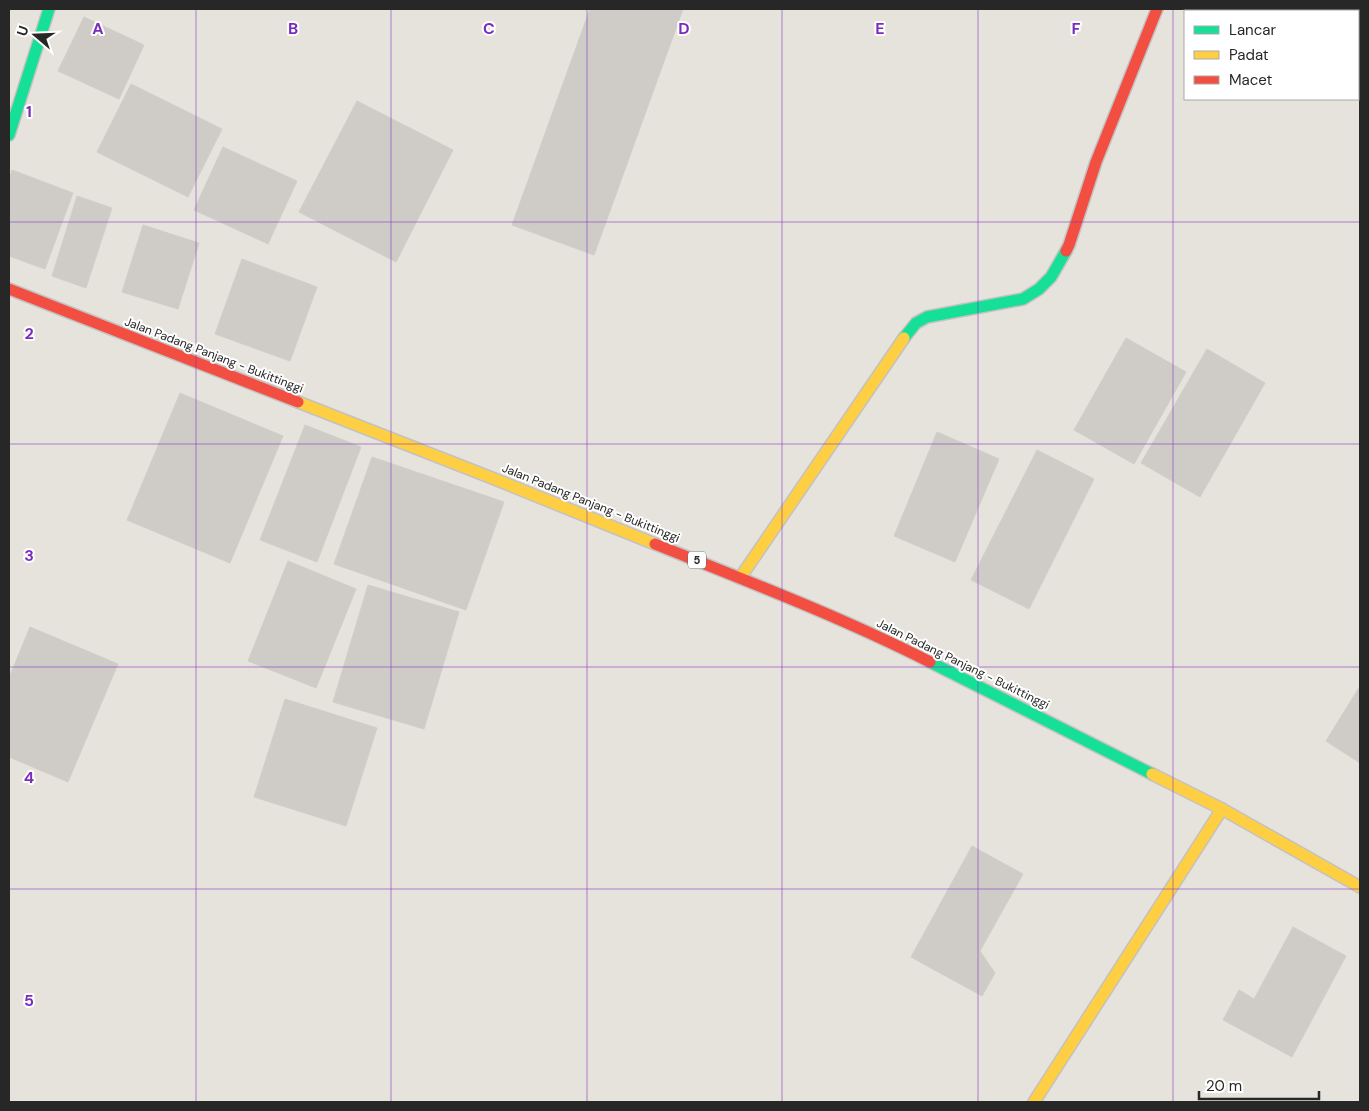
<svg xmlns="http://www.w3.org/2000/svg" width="1369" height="1111" viewBox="0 0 1369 1111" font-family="'DM Sans',sans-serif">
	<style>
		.building { fill: #cfccc7; stroke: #d1cec8 }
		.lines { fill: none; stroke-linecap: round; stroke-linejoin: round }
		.fast-casing { stroke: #c3c2c2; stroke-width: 14 }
		.slow-casing { stroke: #c3c2c2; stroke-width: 14 }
		.jam-casing { stroke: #c3c2c2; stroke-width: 14 }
		.fast { stroke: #16e098; stroke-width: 11 }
		.slow { stroke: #ffcf43; stroke-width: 11 }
		.jam { stroke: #f24e42; stroke-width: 11 }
		.grid { fill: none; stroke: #7b2cbf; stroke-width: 1; stroke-opacity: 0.55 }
		.labels { text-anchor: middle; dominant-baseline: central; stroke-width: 4; stroke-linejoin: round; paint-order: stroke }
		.shield { fill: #fff; stroke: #686868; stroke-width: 1 }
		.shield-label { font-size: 11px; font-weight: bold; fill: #272727 }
		.street-label { font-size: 12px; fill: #272727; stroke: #fff }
		.grid-label { font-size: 16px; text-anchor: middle; font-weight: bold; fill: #7b2cbf; stroke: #fff; stroke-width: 4; stroke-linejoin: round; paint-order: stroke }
	</style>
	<rect width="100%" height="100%" fill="#e6e3dc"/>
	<g class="building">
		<path d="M590 9H683L594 255 512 225Z"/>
		<path d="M84 17 144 45 119 99 58 71Z"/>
		<path d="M131 84 222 129 188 197 97 152Z"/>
		<path d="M357 101 453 150 396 262 299 212Z"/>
		<path d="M223 147 297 181 268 244 194 210Z"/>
		<path d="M12 170 73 193 45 269 9 256V180Z"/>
		<path d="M77 196 112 208 86 288 52 276Z"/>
		<path d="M143 225 199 243 178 309 122 292Z"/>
		<path d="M242 259 317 287 290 361 215 334Z"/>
		<path d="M1126 338 1186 372 1134 464 1074 430Z"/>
		<path d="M1207 349 1265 383 1200 497 1141 463Z"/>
		<path d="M180 393 283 436 230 563 127 520Z"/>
		<path d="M305 425 361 447 317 562 260 540Z"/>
		<path d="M937 432 999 459 955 562 894 536Z"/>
		<path d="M1037 450 1094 479 1029 609 971 580Z"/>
		<path d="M372 457 504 502 466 610 334 564Z"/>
		<path d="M288 561 356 589 316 688 248 661Z"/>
		<path d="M368 585 459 612 424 729 333 702Z"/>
		<path d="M30 627 118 664 68 782 9 757V678Z"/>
		<path d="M1360 686V763L1326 741Z"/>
		<path d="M285 699 377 728 346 826 254 797Z"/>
		<path d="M972 846 1023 874 980 951 995 973 982 996 911 957Z"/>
		<path d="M1293 927 1346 956 1292 1057 1223 1020 1239 990 1254 999Z"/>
	</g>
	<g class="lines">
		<g class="fast-casing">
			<g id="fast">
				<path d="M9 135 49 9"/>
				<path d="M904 338 916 323 927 317 1023 299 1039 289 1051 277 1066 251"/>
				<path d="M930 662 1152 774"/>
			</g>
		</g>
		<g class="slow-casing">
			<g id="slow">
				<path d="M298 402 492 478 655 544"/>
				<path d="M740 578 904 338"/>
				<path d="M1152 774 1222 809 1360 887"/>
				<path d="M1034 1102 1222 809"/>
			</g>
		</g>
		<g class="jam-casing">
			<g id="jam">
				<path d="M1066 251 1069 245 1096 162 1157 9"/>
				<path d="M9 289 298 402"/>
				<path d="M655 544C747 581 841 617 930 662"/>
			</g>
		</g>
		<use href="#fast" class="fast"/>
		<use href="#slow" class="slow"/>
		<use href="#jam" class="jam"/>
	</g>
	<path class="grid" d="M196 9V1102M391 9V1102M587 9V1102M782 9V1102M978 9V1102M1173 9V1102M9 222H1360M9 444H1360M9 667H1360M9 889H1360"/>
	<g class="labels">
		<rect class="shield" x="688" y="551.5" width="18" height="17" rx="4"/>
		<g class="shield-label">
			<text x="697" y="560">5</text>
		</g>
		<g class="street-label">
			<text transform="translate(214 355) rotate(21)">Jalan Padang Panjang - Bukittinggi</text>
			<text transform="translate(591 503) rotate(22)">Jalan Padang Panjang - Bukittinggi</text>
			<text transform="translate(963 664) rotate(26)">Jalan Padang Panjang - Bukittinggi</text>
		</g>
	</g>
	<g class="grid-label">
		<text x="98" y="34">A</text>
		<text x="293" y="34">B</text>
		<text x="489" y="34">C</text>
		<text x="684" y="34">D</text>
		<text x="880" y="34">E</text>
		<text x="1076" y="34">F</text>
		<text x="29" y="117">1</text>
		<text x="29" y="339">2</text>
		<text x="29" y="561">3</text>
		<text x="29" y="783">4</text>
		<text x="29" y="1006">5</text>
	</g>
	<rect width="1369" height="1111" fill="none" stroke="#272727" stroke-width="20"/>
	<rect x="1184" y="10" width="175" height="90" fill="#ffffff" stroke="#a9a9a9"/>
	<rect x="1194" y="26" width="25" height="8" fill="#16e098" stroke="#a9a9a9"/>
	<text x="1229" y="35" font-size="15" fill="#272727">Lancar</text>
	<rect x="1194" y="51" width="25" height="8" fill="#ffcf43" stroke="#a9a9a9"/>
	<text x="1229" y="60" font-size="15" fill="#272727">Padat</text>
	<rect x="1194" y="76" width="25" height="8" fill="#f24e42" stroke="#a9a9a9"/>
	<text x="1229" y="85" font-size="15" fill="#272727">Macet</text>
	<g transform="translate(35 35) rotate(289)" stroke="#ffffff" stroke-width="4" paint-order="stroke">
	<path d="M0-4L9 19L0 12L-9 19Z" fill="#272727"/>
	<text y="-8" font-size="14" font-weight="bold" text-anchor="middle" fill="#272727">U</text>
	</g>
	<path d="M1199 1091v8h120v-8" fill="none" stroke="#272727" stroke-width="2.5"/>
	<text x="1206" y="1091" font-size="15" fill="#272727" stroke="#ffffff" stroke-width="4" paint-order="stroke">20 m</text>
</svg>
